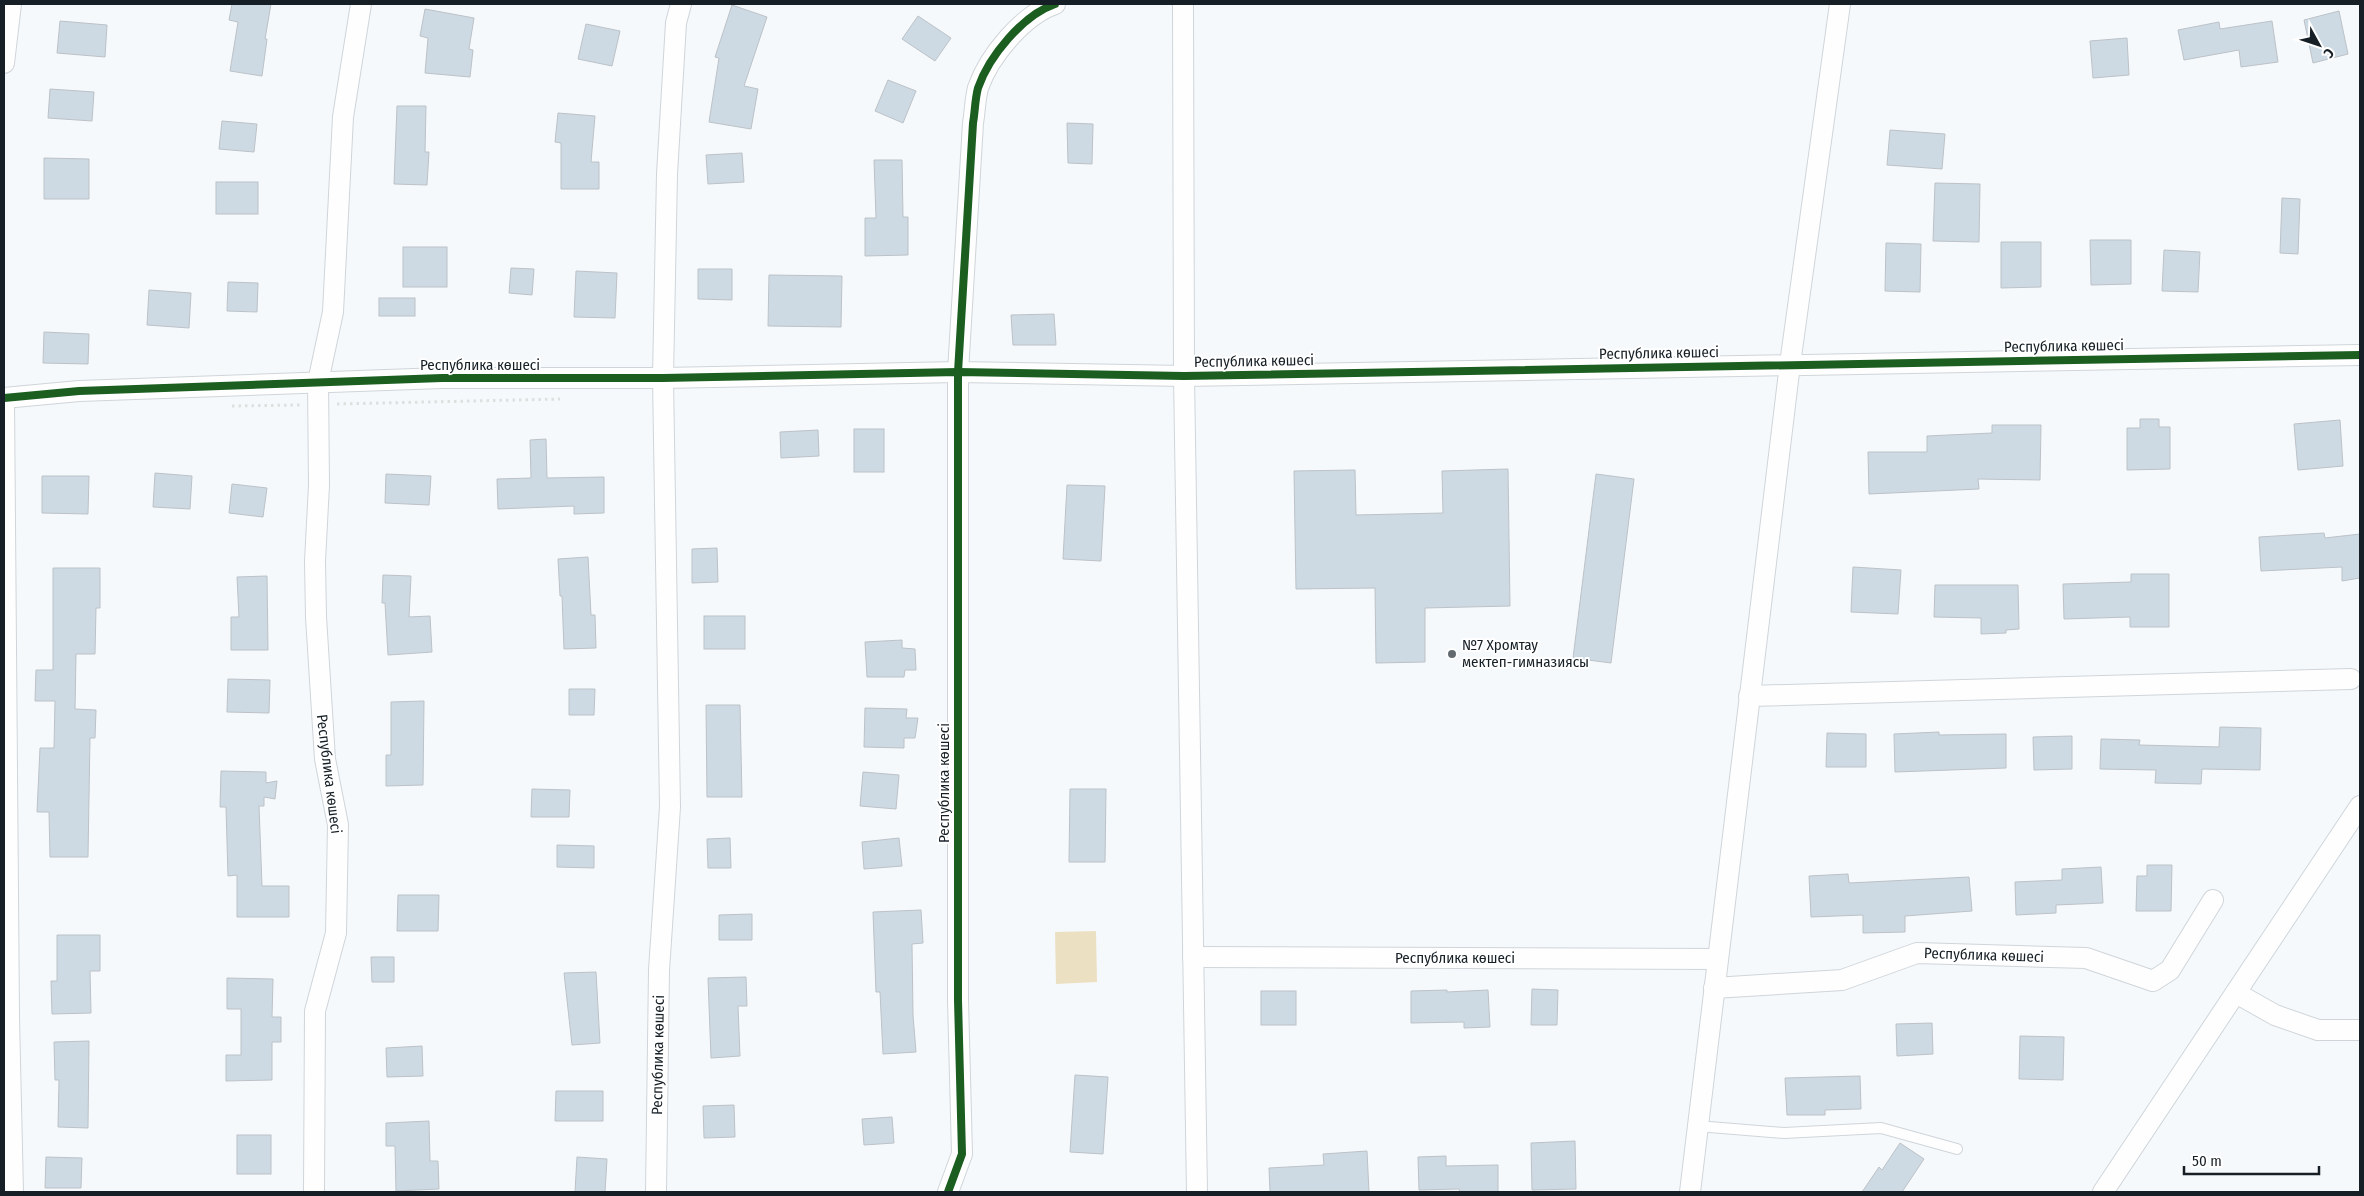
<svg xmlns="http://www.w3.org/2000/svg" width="2364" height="1196" viewBox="0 0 2364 1196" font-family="'Fira Sans Condensed',sans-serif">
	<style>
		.green { fill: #ece0c3 }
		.building { fill: #cddae4; stroke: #bcc2c7 }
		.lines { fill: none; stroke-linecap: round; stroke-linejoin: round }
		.lane-casing { stroke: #cfd5da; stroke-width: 12 }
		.street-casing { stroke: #cfd5da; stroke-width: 22 }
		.path { stroke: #dee0e0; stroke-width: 3; stroke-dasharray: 2.5 4; stroke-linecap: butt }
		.lane { stroke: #fefefe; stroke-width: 10 }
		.street { stroke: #fefefe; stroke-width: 20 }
		.cycleway-casing { stroke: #fff; stroke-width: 11 }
		.cycleway { stroke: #1b5e20; stroke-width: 8 }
		.poi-dot { fill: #646b70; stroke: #fff; stroke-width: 2 }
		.labels { text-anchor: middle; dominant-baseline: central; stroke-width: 4; stroke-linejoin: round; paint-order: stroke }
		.street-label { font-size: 15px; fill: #161f25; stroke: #fff }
		.poi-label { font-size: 15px; fill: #161f25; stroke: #fff; text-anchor: start }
	</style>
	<rect width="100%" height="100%" fill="#f6f9fb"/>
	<path class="green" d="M1096 931 1097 982 1056 984 1055 932Z"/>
	<g class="building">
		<path d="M232 4H271L265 39H267L262 76 230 71 238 22 229 20Z"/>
		<path d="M732 5 767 17 744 86 758 89 751 129 709 122 719 58 715 57Z"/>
		<path d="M425 9 474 18 469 49 473 50 470 77 425 73 428 38 420 36Z"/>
		<path d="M2339 11 2348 54 2313 63 2304 20Z"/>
		<path d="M918 16 951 38 935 61 902 39Z"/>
		<path d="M60 21 107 25 105 57 57 53Z"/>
		<path d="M2272 21 2278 62 2241 67 2239 50 2184 60 2178 30 2219 22 2220 29Z"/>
		<path d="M586 24 620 31 612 66 578 59Z"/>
		<path d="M2127 38 2129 75 2093 78 2090 41Z"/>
		<path d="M888 80 916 91 903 123 875 111Z"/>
		<path d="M50 89 94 92 92 121 48 118Z"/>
		<path d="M397 106H426L425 152H429L427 185 394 184Z"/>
		<path d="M558 113 595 116 591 162H599V189H561V143L555 142Z"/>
		<path d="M222 121 257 124 254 152 219 149Z"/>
		<path d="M1067 123 1093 124 1092 164 1068 163Z"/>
		<path d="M1890 130 1945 134 1942 169 1887 165Z"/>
		<path d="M742 153 744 182 708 184 706 155Z"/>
		<path d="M44 158 89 159V199H44Z"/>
		<path d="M874 160H902L903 217H908V255L865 256V218H876Z"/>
		<rect x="216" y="182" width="42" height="32"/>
		<path d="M1935 183 1980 184 1979 242 1933 241Z"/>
		<path d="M2282 198 2300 199 2298 254 2280 253Z"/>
		<path d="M2090 240H2131V284L2091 285Z"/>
		<path d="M2001 242H2041V287L2001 288Z"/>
		<path d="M1886 243 1921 244 1920 292 1885 291Z"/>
		<rect x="403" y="247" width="44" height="40"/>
		<path d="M2164 250 2200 252 2198 292 2162 291Z"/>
		<path d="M511 268 534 269 532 295 509 293Z"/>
		<path d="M698 269H732V300L698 299Z"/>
		<path d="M576 271 617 273 615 318 574 317Z"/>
		<path d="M769 275 842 276 841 327 768 326Z"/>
		<path d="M228 282 258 283 257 312 227 311Z"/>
		<path d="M149 290 191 293 189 328 147 325Z"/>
		<rect x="379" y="298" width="36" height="18"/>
		<path d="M1054 314 1056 345H1013L1011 315Z"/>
		<path d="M44 332 89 334 88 364 43 363Z"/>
		<path d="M2140 419H2159V427H2170V469L2127 470V428H2140Z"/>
		<path d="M2340 420 2343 466 2298 470 2294 424Z"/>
		<path d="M1992 425H2041L2040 480 1978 479 1979 489 1869 494 1868 452H1927V436L1992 433Z"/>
		<rect x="854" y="429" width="30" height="43"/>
		<path d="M818 430 819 456 781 458 780 432Z"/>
		<path d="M546 439 547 478 604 477V513L574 514V506L498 509 497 479 531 478 530 440Z"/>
		<path d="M1508 469 1510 606 1425 608V662L1376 663 1375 588 1296 589 1294 471 1355 470 1356 515 1443 513 1442 471Z"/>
		<path d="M155 473 192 476 190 509 153 507Z"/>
		<path d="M386 474 431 476 429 505 385 503Z"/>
		<path d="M1596 474 1634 479 1611 663 1573 658Z"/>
		<path d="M42 476H89L88 514 42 513Z"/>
		<path d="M232 484 267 488 263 517 229 513Z"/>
		<path d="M1067 485 1105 486 1101 561 1063 559Z"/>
		<path d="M2324 533 2325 538 2360 534V578L2342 581V567L2261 571 2259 537Z"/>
		<path d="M717 548 718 582 692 583V549Z"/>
		<path d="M588 557 591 615H595L596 648 564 649 562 596H560L558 559Z"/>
		<path d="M1853 567 1901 570 1898 614 1851 612Z"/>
		<path d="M53 568H100V608H96L95 654H76L75 709 96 710 95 738H90L88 857H50L49 812H37L40 748H54L55 701H35L36 670H53Z"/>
		<path d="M2131 574H2169V627H2130V617L2064 619 2063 584 2131 582Z"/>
		<path d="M383 575 411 576 409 617 430 616 432 652 388 655 385 603H382Z"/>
		<path d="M267 576 268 650H231V617H239L237 577Z"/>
		<path d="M1935 585H2018L2019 629 2006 630V633L1981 634V618L1934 617Z"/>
		<rect x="704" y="616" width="41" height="33"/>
		<path d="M902 640V648L915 649 916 670H905L904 677H867L865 642Z"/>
		<path d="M228 679 270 680 269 713 227 712Z"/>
		<path d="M569 689H595L594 715H569Z"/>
		<path d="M424 701 423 785 386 786V755H391V702Z"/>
		<path d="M706 705H740L742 797H707Z"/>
		<path d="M865 708 907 709 906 718H918L915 738H904V748L864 747Z"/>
		<path d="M2220 727 2261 728 2260 770 2202 769 2201 784 2155 783 2156 770 2100 769 2101 739 2140 740 2139 745 2219 747Z"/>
		<path d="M1939 732V735L2006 734V768L1895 772 1894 734Z"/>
		<path d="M1827 733 1866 734V767H1826Z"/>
		<path d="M2072 736V769L2034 770 2033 737Z"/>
		<path d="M221 771 266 772V783L277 781 275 799 264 797V806H259L262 886H289V917H237V875L228 876 226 807H220Z"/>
		<path d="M863 772 899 775 896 809 860 806Z"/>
		<path d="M532 789 570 790 569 817H531Z"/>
		<path d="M1070 789H1106L1105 862H1069Z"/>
		<path d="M730 838 731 868H708L707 839Z"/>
		<path d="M899 838 902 866 864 869 862 842Z"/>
		<path d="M557 845 594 846V868L557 867Z"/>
		<path d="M2147 865H2172L2171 911H2136L2137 876H2147Z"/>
		<path d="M2101 867 2103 903 2056 905V913L2016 915 2015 882 2062 880V869Z"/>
		<path d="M1848 874 1849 883 1969 877 1972 911 1905 916V932L1863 933V915L1811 917 1809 876Z"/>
		<path d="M398 895H439L438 931H397Z"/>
		<path d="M921 910 923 943 912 944 913 1015 916 1052 883 1054 880 992H876L873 912Z"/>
		<path d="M752 914V940H719V915Z"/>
		<path d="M57 935H100V971H90L91 1013 52 1014 51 981H57Z"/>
		<path d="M371 957H394V982H372Z"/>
		<path d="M596 972 600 1043 572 1045 564 973Z"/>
		<path d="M746 977 747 1006H738L740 1056 711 1058 708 978Z"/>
		<path d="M227 978 273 979 272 1017H281V1042H272V1080L226 1081V1055H241V1009H227Z"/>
		<path d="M1532 989 1558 990 1557 1025H1531Z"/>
		<path d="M1447 990V992L1488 990 1490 1027 1464 1028V1022L1411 1023V991Z"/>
		<rect x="1261" y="991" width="35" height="34"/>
		<path d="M1932 1023 1933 1054 1897 1056 1896 1024Z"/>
		<path d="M2020 1036 2064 1037 2063 1080 2019 1079Z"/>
		<path d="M89 1041 88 1128 58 1127 59 1080H55L54 1042Z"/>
		<path d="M422 1046 423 1076 387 1077 386 1048Z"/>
		<path d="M1075 1075 1108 1077 1103 1154 1070 1152Z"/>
		<path d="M1860 1076 1861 1109 1825 1110V1115H1787L1785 1078Z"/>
		<path d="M556 1091H603V1121H555Z"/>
		<path d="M734 1105 735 1137 704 1138 703 1106Z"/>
		<path d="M892 1117 894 1143 864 1145 862 1119Z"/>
		<path d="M429 1121 430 1161H438L439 1189 396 1191 395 1146H386V1123Z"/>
		<rect x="237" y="1135" width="34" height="39"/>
		<path d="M1575 1141 1576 1189 1532 1190 1531 1143Z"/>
		<path d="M1900 1143 1924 1159 1902 1192H1862L1879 1167 1882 1170Z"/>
		<path d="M1367 1151 1369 1192H1270L1269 1168 1324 1165 1323 1154Z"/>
		<path d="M1446 1156V1166L1498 1165V1192H1460L1459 1189 1419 1190 1418 1157Z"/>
		<path d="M46 1157 82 1158 81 1188H45Z"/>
		<path d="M577 1157 607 1159 605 1192H575Z"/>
	</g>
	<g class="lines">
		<g class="lane-casing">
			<path id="lane" d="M1697 1126 1784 1133 1881 1128 1957 1149"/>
		</g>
		<g class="street-casing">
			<g id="street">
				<path d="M1183 4 1184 376 1197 1192"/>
				<path d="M4 63 11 4"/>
				<path d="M4 398 79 391 442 378H663L958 372 1184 376 2360 355"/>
				<path d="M4 400 9 1017 13 1192"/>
				<path d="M1749 696 2351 679"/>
				<path d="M1193 957 1717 959"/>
				<path d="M1714 988 1842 980 1917 953 2086 958 2153 981 2170 970 2213 900"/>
				<path d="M2236 993 2275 1015 2318 1030H2360"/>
				<path d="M314 1192 315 1011 336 933 338 825 325 759 316 617 315 561 319 485 318 382 333 312 343 117 361 4"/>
				<path d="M656 1192 659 970 670 807 663 378 667 174 676 23 681 4"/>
				<path d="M948 1192 962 1154 958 1000V372L973 123C975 112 975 99 978 88 989 56 1023 15 1055 4"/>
				<path d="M1690 1192 1790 364 1840 4"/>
				<path d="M2103 1192 2360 806"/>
			</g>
		</g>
		<g class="path">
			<path d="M337 404 560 399"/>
			<path d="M232 406 300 405"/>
		</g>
		<use href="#lane" class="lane"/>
		<use href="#street" class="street"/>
		<g class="cycleway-casing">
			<g id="cycleway">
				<path d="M4 398 79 391 442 378H663L958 372 1184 376 2360 355"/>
				<path d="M948 1192 962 1154 958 1000V372L973 123C975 112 975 99 978 88 989 56 1023 15 1055 4"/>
			</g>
		</g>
		<use href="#cycleway" class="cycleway"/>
	</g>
	<circle class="poi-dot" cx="1452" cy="654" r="5"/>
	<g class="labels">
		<g class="street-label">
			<text transform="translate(2064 346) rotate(-1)">Республика көшесі</text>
			<text transform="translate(1659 353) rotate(-1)">Республика көшесі</text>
			<text transform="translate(1254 361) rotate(-1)">Республика көшесі</text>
			<text x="480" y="365">Республика көшесі</text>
			<text transform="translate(329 774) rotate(83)">Республика көшесі</text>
			<text transform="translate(944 783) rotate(-90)">Республика көшесі</text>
			<text transform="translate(1984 955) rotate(2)">Республика көшесі</text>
			<text x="1455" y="958">Республика көшесі</text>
			<text transform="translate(658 1055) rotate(-89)">Республика көшесі</text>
		</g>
		<g class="poi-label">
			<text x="1462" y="645">№7 Хромтау<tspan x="1462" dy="17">мектеп-гимназиясы</tspan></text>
		</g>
	</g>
	<rect width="2364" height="1196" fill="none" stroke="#161f25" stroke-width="10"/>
	<g transform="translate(2319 45) rotate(130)" stroke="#ffffff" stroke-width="4" paint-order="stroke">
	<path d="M0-4L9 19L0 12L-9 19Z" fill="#161f25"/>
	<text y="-8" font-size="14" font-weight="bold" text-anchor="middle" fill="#161f25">С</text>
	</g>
	<path d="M2184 1166v8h135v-8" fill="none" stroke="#161f25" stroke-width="2.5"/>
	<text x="2192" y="1166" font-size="15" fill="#161f25" stroke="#ffffff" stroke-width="4" paint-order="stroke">50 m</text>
</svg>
